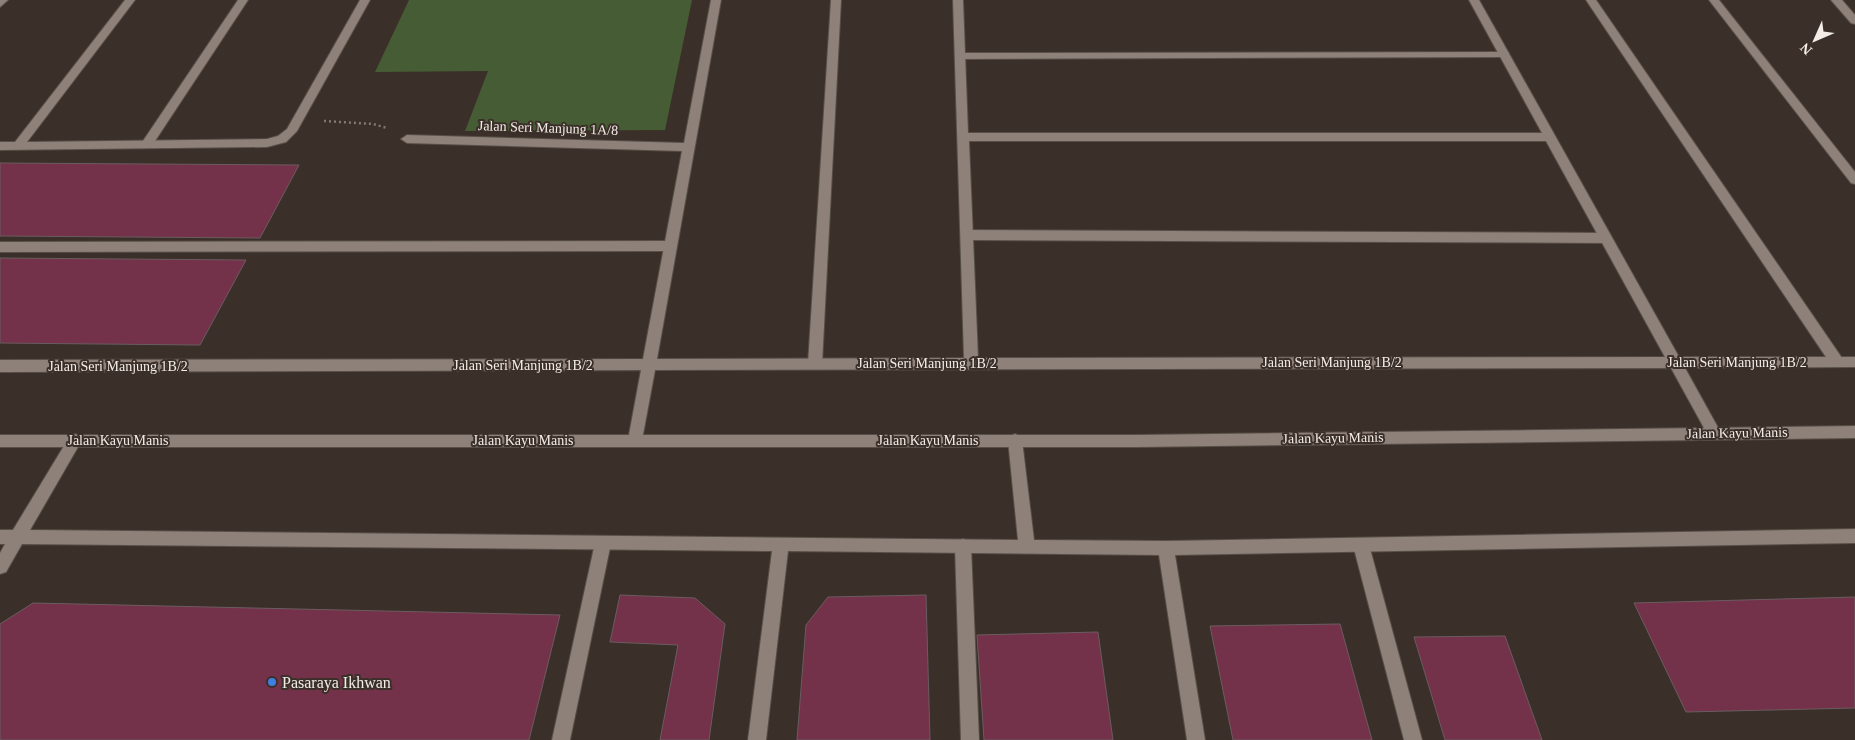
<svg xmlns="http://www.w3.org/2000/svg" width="1855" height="740" viewBox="0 0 1855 740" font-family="'Times New Roman',serif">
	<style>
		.green { fill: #465c34 }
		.building { fill: #74314a; stroke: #6b5c60 }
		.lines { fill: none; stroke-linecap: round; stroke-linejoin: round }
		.service-casing { stroke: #584f49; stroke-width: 2 }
		.minor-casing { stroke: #584f49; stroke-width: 2 }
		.tertiary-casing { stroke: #584f49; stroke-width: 2 }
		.path { stroke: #827973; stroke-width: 2.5; stroke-dasharray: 2 3; stroke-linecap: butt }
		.service { fill: #8e8179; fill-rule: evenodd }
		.minor { fill: #8e8179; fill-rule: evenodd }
		.tertiary { fill: #8e8179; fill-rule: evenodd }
		.shop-dot { fill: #3f7fe0; stroke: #3b3029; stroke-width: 2 }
		.labels { text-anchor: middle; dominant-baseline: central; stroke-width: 4; stroke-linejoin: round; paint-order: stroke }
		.street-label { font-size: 14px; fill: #f3ece7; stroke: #3b3029 }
		.near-poi-label { font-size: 16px; fill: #f3ece7; stroke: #3b3029; text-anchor: start }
	</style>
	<rect width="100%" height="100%" fill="#3b3029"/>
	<path class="green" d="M409 0H692L665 130 465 131 488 71 375 72Z"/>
	<g class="building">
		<path d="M0 163 299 165 260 238 0 236Z"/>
		<path d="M0 258 246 260 200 345 0 343Z"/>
		<path d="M620 595 695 598 725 624 709 740H660L678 645 610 642Z"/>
		<path d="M926 595 930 740H797L806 625 828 597Z"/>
		<path d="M1855 597V708L1686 712 1634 603Z"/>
		<path d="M33 603 560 615 529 740H0V624Z"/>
		<path d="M1340 624 1372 740H1233L1210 626Z"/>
		<path d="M1098 632 1113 740H984L977 635Z"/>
		<path d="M1505 636 1542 740H1445L1414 637Z"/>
	</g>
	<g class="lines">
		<g class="service-casing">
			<g id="service">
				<path d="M0 0H8L0 7Z"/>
				<path d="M238 0H248L151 147H143V141Z"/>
				<path d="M831 0H841L822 364 820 368H810L808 364Z"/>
				<path d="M1586 0H1596L1842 358 1844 362 1842 366H1832Z"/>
				<path d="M1831 0H1842L1855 15V24L1851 23Z"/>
				<path d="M1505 52 1509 53V57L960 59 955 56 960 53Z"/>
				<path d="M967 230 1606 233 1612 238 1606 243 967 240 961 235Z"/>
				<path d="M670 241 676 246 670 251 0 252V242Z"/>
				<path d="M603 536 608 538 611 543 570 740H552L595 543 598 538Z"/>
				<path d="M1361 538 1366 540 1369 545 1422 740H1404L1353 545 1356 540Z"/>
				<path d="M963 539 968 541 971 546 979 740H961L955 546 958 541Z"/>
			</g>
		</g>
		<g class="minor-casing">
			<g id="minor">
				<path d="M125 0H135L27 142 267 139 278 136 287 129 360 0H370L297 131 286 142 267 147 0 150V142H15Z"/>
				<path d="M711 0H721L657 359 964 358 953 0H963L968 133H1542L1469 0H1479L1679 357H1855V367L1685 368 1721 433 1719 437 1714 439 1709 437 1671 368 655 370 642 440 640 444 635 446 630 444 628 440 641 370 0 372V360L643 359 682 151 407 143 401 139 407 135 684 143ZM969 141H1546L1665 357 978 358Z"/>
				<path d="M1709 0H1719L1855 172V184L1851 183Z"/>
				<path d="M75 434 80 436 82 440 30 530 1018 540 1008 440 1010 436 1015 434 1020 436 1022 440 1034 540 1166 541 1855 529V543L1175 555 1205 740H1187L1159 555 788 551 766 740H748L772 551 22 544 6 572 0 574V553L5 544H0V530H13L70 436Z"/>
			</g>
		</g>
		<g class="tertiary-casing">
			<path id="tertiary" d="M1855 426V438L1138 447H0V435H1138Z"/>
		</g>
		<path class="path" d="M324 121 373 124 387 128"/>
		<use href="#service" class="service"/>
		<use href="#minor" class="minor"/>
		<use href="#tertiary" class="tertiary"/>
	</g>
	<circle class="shop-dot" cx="272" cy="682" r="5"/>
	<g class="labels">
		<g class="street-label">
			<text transform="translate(548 128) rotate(2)">Jalan Seri Manjung 1A/8</text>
			<text x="1332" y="362">Jalan Seri Manjung 1B/2</text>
			<text x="1737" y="362">Jalan Seri Manjung 1B/2</text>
			<text x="927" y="363">Jalan Seri Manjung 1B/2</text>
			<text x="523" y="365">Jalan Seri Manjung 1B/2</text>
			<text x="118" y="366">Jalan Seri Manjung 1B/2</text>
			<text transform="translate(1737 433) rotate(-1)">Jalan Kayu Manis</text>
			<text transform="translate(1333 438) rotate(-1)">Jalan Kayu Manis</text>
			<text x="118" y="440">Jalan Kayu Manis</text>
			<text x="523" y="440">Jalan Kayu Manis</text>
			<text x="928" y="440">Jalan Kayu Manis</text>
		</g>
		<g class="near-poi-label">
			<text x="282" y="682">Pasaraya Ikhwan</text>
		</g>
	</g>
	<g transform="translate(1815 40) rotate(225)" stroke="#3b3029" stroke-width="4" paint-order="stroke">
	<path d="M0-4L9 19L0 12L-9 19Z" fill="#f3ece7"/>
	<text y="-8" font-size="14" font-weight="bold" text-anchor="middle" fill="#f3ece7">N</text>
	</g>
</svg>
